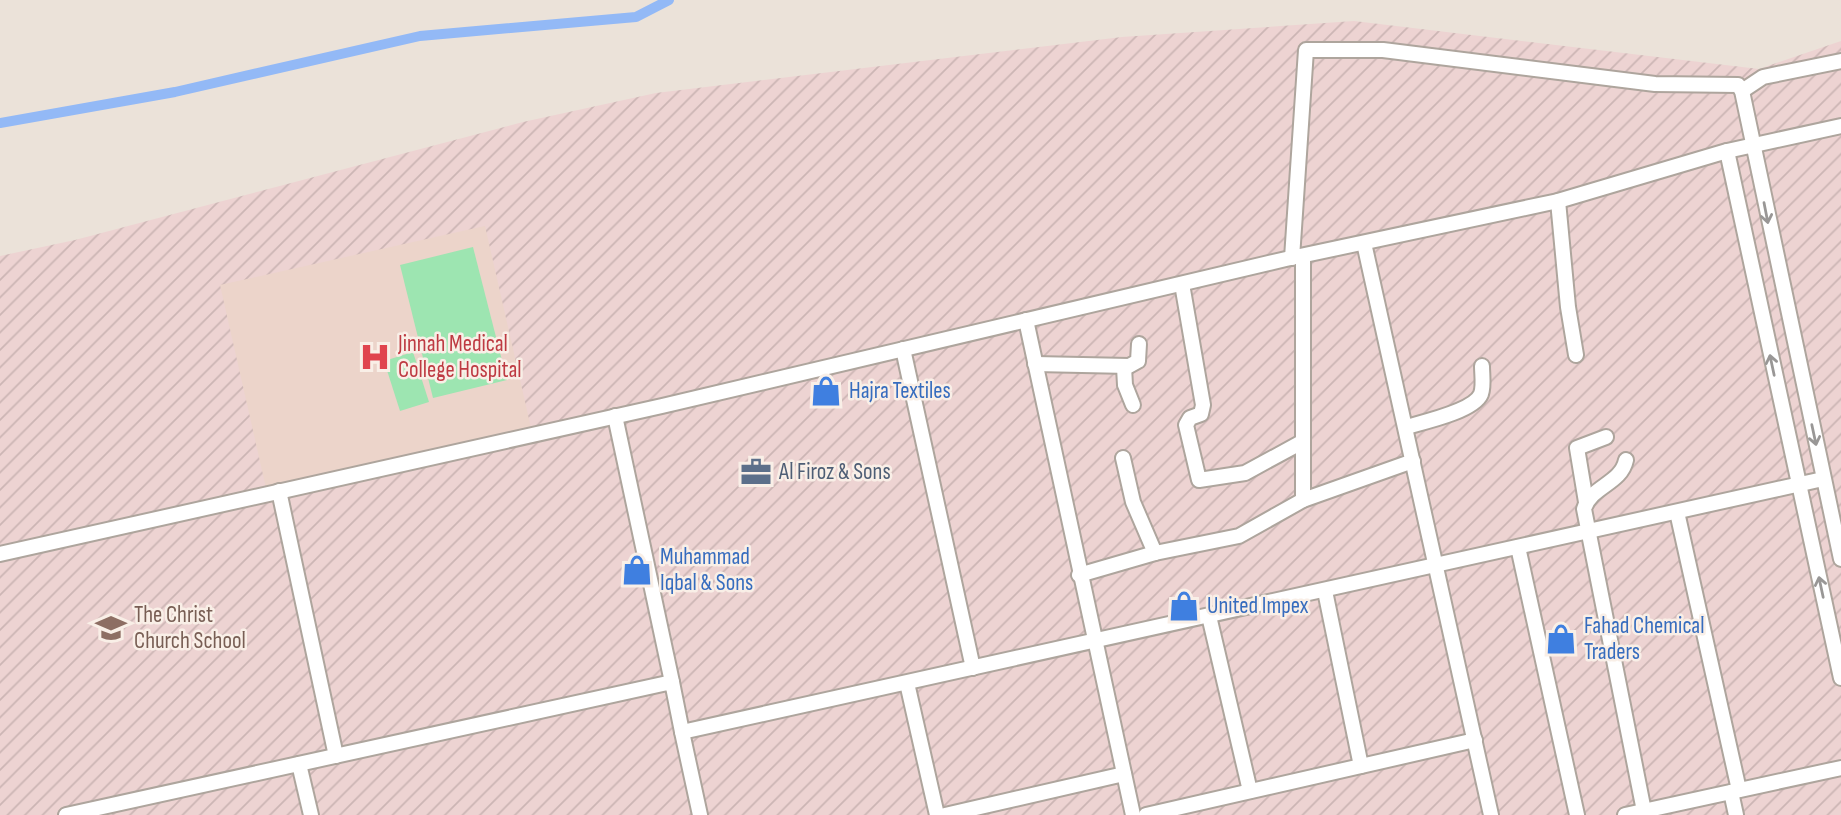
<svg xmlns="http://www.w3.org/2000/svg" width="1841" height="815" viewBox="0 0 1841 815" font-family="'Sofia Sans Condensed',sans-serif">
	<style>
		.industrial { fill: url(#industrial-furrows) }
		.medical { fill: #ecd4ca }
		.green { fill: #9de5b1 }
		.lines { fill: none; stroke-linecap: round; stroke-linejoin: round }
		.canal { stroke: #93b9f6; stroke-width: 10 }
		.minor-casing { stroke: #aea59d; stroke-width: 18 }
		.minor { stroke: #fff; stroke-width: 14 }
		.oneway { stroke: #999796 }
		.labels { text-anchor: middle; dominant-baseline: central; stroke-width: 5; stroke-linejoin: round; paint-order: stroke }
		.health-label { font-size: 23px; fill: #be3a42; stroke: #f9efe7; text-anchor: start }
		.shop-label { font-size: 23px; fill: #366cbe; stroke: #f9efe7; text-anchor: start }
		.service-label { font-size: 23px; fill: #4e5e75; stroke: #f9efe7; text-anchor: start }
		.education-label { font-size: 23px; fill: #785e54; stroke: #f9efe7; text-anchor: start }
	</style>
	<defs>
		<pattern id="industrial-furrows" width="10" height="10" patternUnits="userSpaceOnUse" patternTransform="scale(1.75)"><rect width="10" height="10" fill="#edd3d2"/><path d="M-1 1l2-2M0 10L10 0M9 11l2-2" fill="none" stroke="#ccb5b4"/></pattern>
	</defs>
	<rect width="100%" height="100%" fill="#ebe2d9"/>
	<path class="industrial" d="M1354 21 1759 69 1841 41V815H0V256L75 240 523 122 656 93 1122 37Z"/>
	<path class="medical" d="M485 226 531 428 266 488 220 285Z"/>
	<g class="green">
		<path d="M473 247 507 380 433 398 400 265Z"/>
		<path d="M413 352 429 402 400 411 384 361Z"/>
	</g>
	<g class="lines">
		<path class="canal" d="M0 123 175 92 420 36 636 17 669 0"/>
		<g class="minor-casing">
			<g id="minor">
				<path d="M1742 91 1763 77 1841 61"/>
				<path d="M1727 151 1841 678"/>
				<path d="M1558 201 1568 307 1576 355"/>
				<path d="M1364 243 1491 815"/>
				<path d="M1303 256V500"/>
				<path d="M1292 258 1306 50H1383L1655 84 1738 85 1742 91 1841 559"/>
				<path d="M1182 284 1203 405 1201 414 1190 418 1186 425 1199 480 1245 473 1302 442"/>
				<path d="M1026 320 1133 815"/>
				<path d="M903 349 973 668"/>
				<path d="M1035 364 1129 366 1138 361 1139 344"/>
				<path d="M1124 367 1125 385 1133 405"/>
				<path d="M615 416 672 682"/>
				<path d="M1406 427C1424 422 1474 411 1481 394 1484 386 1482 375 1482 366"/>
				<path d="M1123 458 1133 502 1155 553"/>
				<path d="M1626 460C1621 484 1591 486 1584 509L1644 811"/>
				<path d="M279 491 336 756"/>
				<path d="M1586 502 1577 448 1606 437"/>
				<path d="M1677 512 1739 790"/>
				<path d="M1518 547 1577 815"/>
				<path d="M0 554 662 406 1286 259 1558 201 1727 151 1841 126"/>
				<path d="M1079 575 1155 553 1239 536 1303 500 1413 461"/>
				<path d="M1325 591 1361 766"/>
				<path d="M1209 616 1250 791"/>
				<path d="M907 683 937 815"/>
				<path d="M682 732 700 815"/>
				<path d="M299 764 311 815"/>
				<path d="M1731 792 1736 815"/>
				<path d="M66 815 672 682 682 732 1823 479"/>
				<path d="M945 815 1124 774"/>
				<path d="M1146 815 1475 740"/>
				<path d="M1625 815 1841 768"/>
			</g>
		</g>
		<use href="#minor" class="minor"/>
	</g>
	<defs><path id="oneway-shaft" d="M-6 0H5M1.5-3L5.5 0L1.5 3" fill="none" stroke-width="1.6" stroke-linecap="round" stroke-linejoin="round" transform="scale(1.75)"/></defs>
	<g class="oneway">
		<use href="#oneway-shaft" transform="translate(1766 213) rotate(79)"/>
		<use href="#oneway-shaft" transform="translate(1772 365) rotate(-102)"/>
		<use href="#oneway-shaft" transform="translate(1814 435) rotate(78)"/>
		<use href="#oneway-shaft" transform="translate(1821 587) rotate(-102)"/>
	</g>
	<defs>
		<g id="hospital-bare" transform="scale(2.415)"><path d="M-5-5h3v3.5h4V-5h3V5h-3V1.5h-4V5h-3Z" fill="#e0444e" stroke="#f9efe7" stroke-width="2.5" paint-order="stroke"/></g>
		<g id="shop-bare" transform="scale(2.415)"><path d="M-5-2.5h2.3a2.7 3.5 0 0 1 5.4 0H5L5.5 6h-11ZM-1.5-2.5h3a1.5 2.3 0 0 0-3 0Z" fill="#3f7fe0" stroke="#f9efe7" stroke-width="2.5" paint-order="stroke"/></g>
		<g id="office-bare" transform="scale(2.415)"><path d="M-6-3h4V-5.5h4V-3h4V5H-6ZM-1-4.5V-3h2v-1.5ZM-6 0V1H6V0Z" fill="#5c6f8a" stroke="#f9efe7" stroke-width="2.5" paint-order="stroke"/></g>
		<g id="school-bare" transform="scale(2.415)"><path d="M0-5L7-2L0 1L-7-2ZM-4 1L0 2.5L4 1V4Q0 6-4 4Z" fill="#8d6e63" stroke="#f9efe7" stroke-width="2.5" paint-order="stroke"/></g>
	</defs>
	<g fill-rule="evenodd">
		<use href="#hospital-bare" x="375" y="357"/>
		<use href="#shop-bare" x="826" y="391"/>
		<use href="#office-bare" x="756" y="472"/>
		<use href="#shop-bare" x="637" y="570"/>
		<use href="#shop-bare" x="1184" y="606"/>
		<use href="#school-bare" x="111" y="628"/>
		<use href="#shop-bare" x="1561" y="639"/>
	</g>
	<g class="labels">
		<g class="health-label">
			<text x="398" y="344">Jinnah Medical<tspan x="398" dy="26">College Hospital</tspan></text>
		</g>
		<g class="shop-label">
			<text x="849" y="391">Hajra Textiles</text>
			<text x="660" y="557">Muhammad<tspan x="660" dy="26">Iqbal &amp; Sons</tspan></text>
			<text x="1207" y="606">United Impex</text>
			<text x="1584" y="626">Fahad Chemical<tspan x="1584" dy="26">Traders</tspan></text>
		</g>
		<g class="service-label">
			<text x="779" y="472">Al Firoz &amp; Sons</text>
		</g>
		<g class="education-label">
			<text x="134" y="615">The Christ<tspan x="134" dy="26">Church School</tspan></text>
		</g>
	</g>
</svg>
